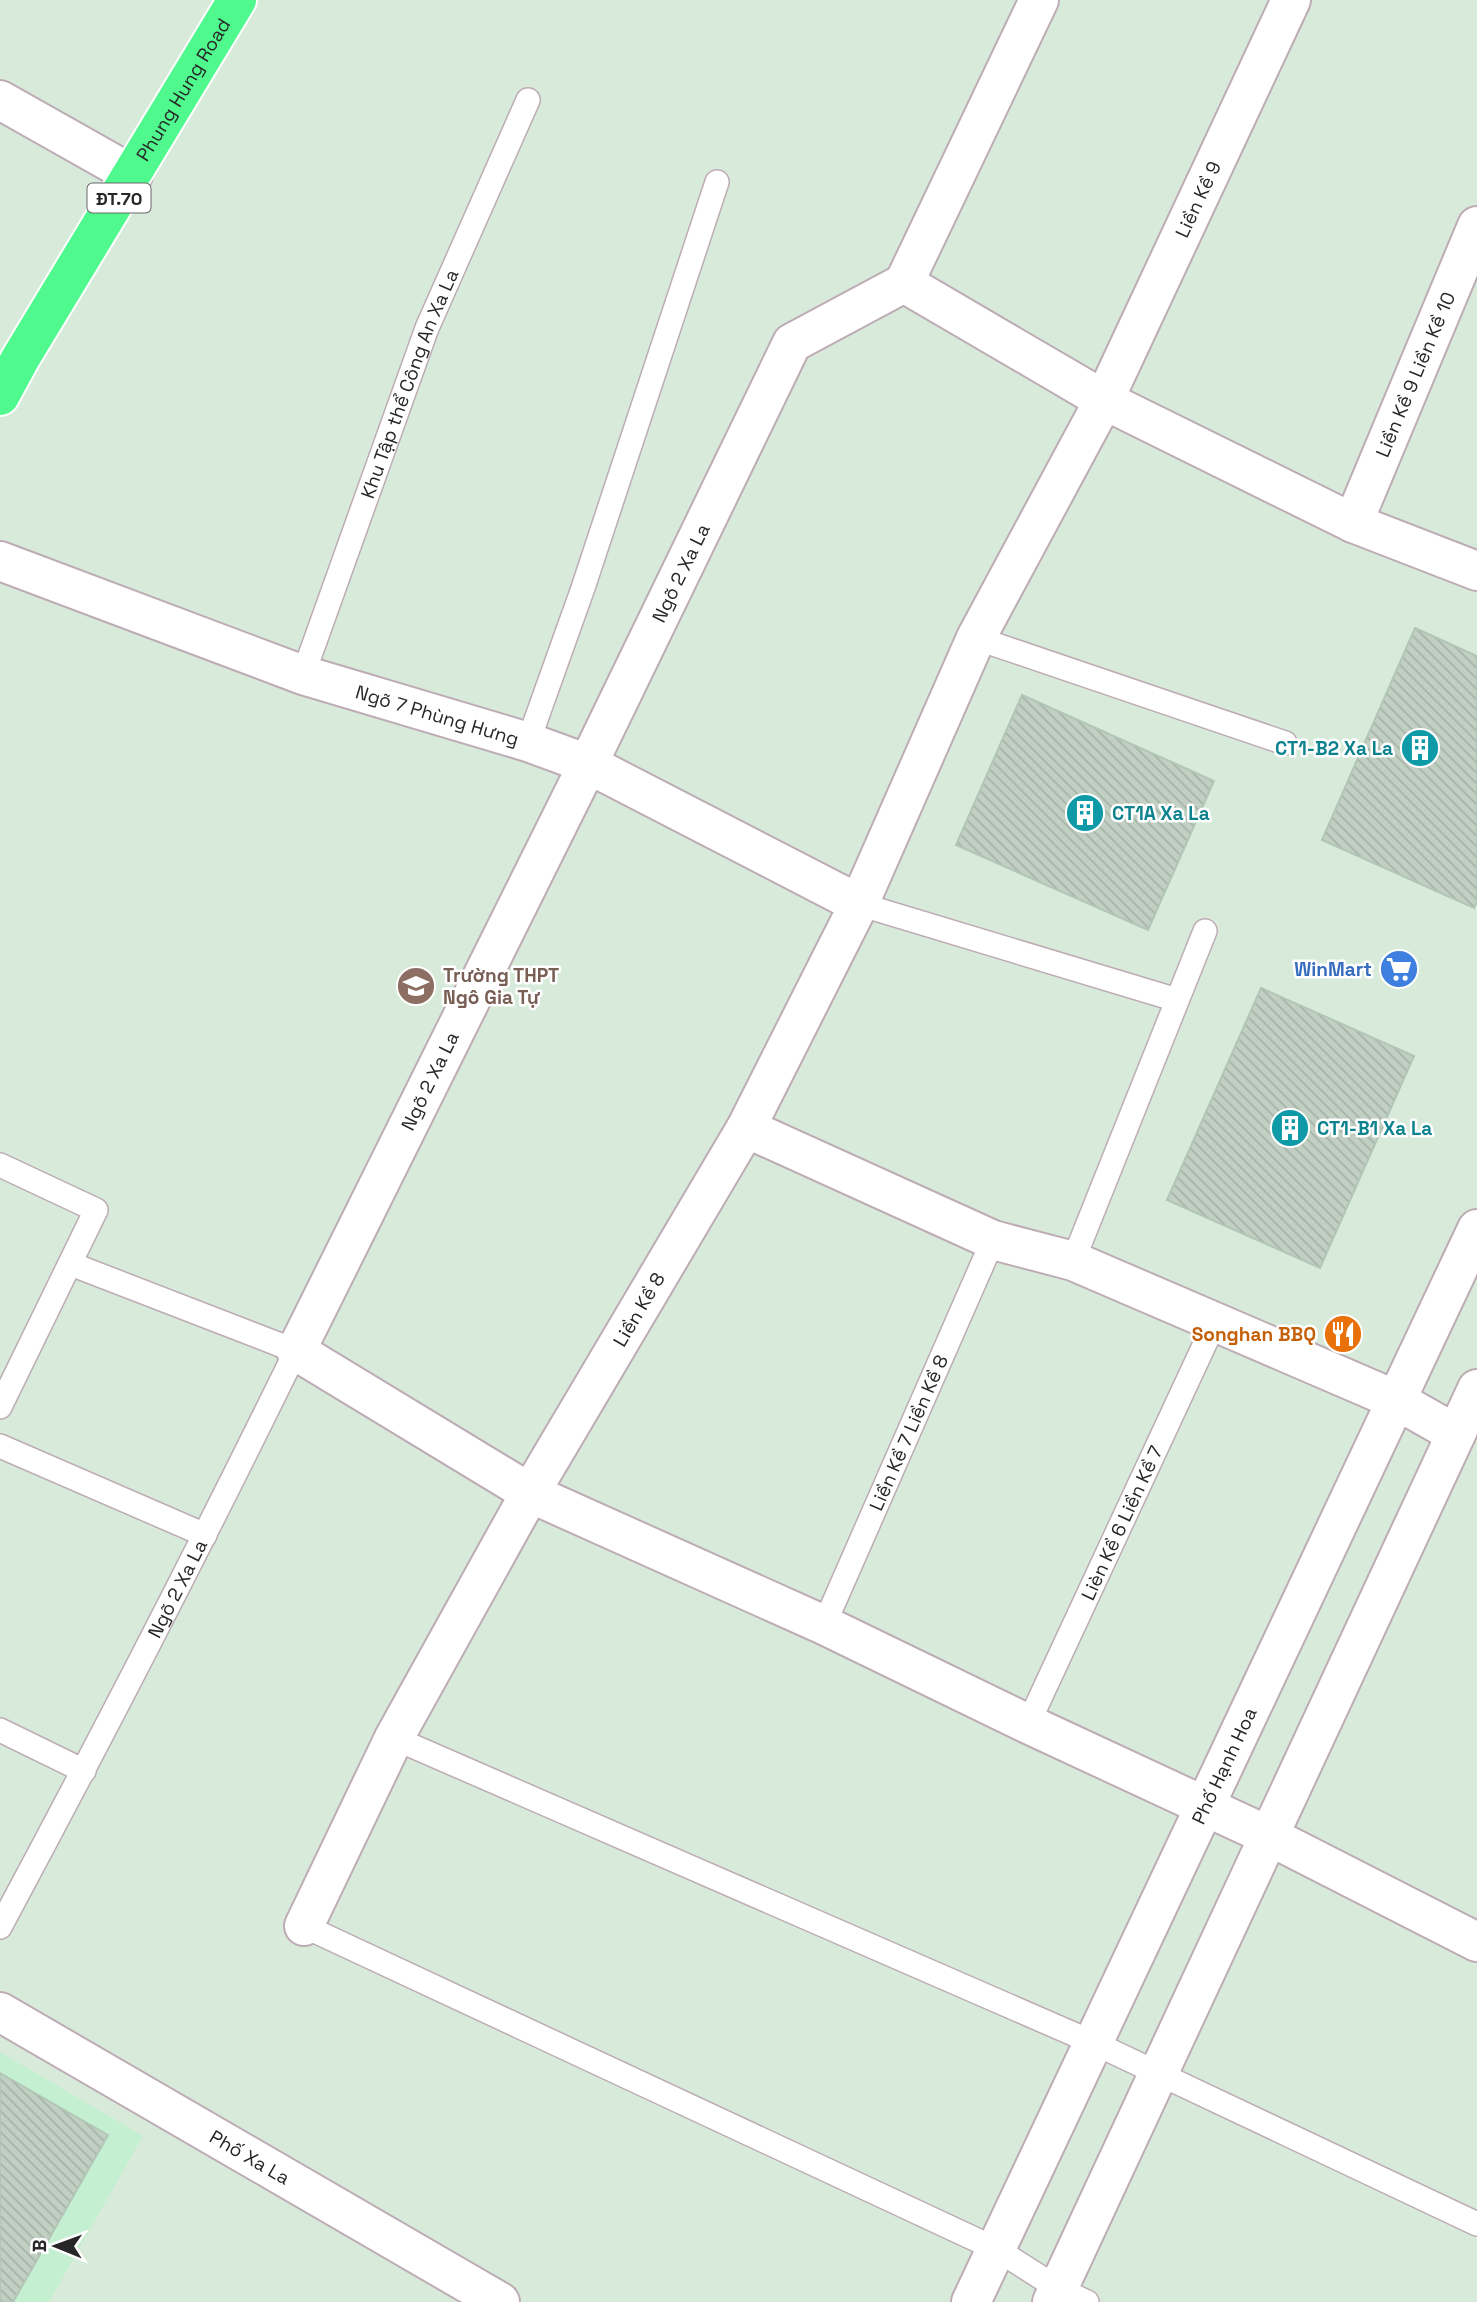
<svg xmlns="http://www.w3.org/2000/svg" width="1477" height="2302" viewBox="0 0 1477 2302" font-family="'Space Grotesk',sans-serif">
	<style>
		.education { fill: #c5efd1 }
		.building { fill: url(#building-back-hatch); stroke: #b2c6b7; stroke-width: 2 }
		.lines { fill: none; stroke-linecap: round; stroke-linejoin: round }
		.service-casing { stroke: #bdacb5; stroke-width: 26 }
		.minor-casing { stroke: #bdacb5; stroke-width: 42 }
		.primary-casing { stroke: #fff; stroke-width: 42 }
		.service { stroke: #fff; stroke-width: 23 }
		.minor { stroke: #fff; stroke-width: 38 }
		.primary { stroke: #4ff98e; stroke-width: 38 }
		.labels { text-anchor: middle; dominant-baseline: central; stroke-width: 5; stroke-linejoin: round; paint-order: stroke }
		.shield { fill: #fff; stroke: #686868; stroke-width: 2 }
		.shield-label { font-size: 18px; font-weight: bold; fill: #272727 }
		.street-label { font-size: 19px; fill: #272727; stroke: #fff }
		.culture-label { font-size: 19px; font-weight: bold; fill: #0d838f; stroke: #fff; text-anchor: start }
		.shop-label { font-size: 19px; font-weight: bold; fill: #366cbe; stroke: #fff; text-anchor: end }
		.education-label { font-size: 19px; font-weight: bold; fill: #785e54; stroke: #fff; text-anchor: start }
		.food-label { font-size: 19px; font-weight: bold; fill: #c56008; stroke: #fff; text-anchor: end }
	</style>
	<defs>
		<pattern id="building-back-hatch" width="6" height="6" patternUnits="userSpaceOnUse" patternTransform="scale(1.75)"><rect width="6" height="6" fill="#c1d0c3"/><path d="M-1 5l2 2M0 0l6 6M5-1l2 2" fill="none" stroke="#a6b3a8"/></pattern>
	</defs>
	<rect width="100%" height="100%" fill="#d8ebdb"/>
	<path class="education" d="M0 2052 143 2136 49 2302H0Z"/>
	<g class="building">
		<path d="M1415 628 1477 656V902L1474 908 1322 840Z"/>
		<path d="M1022 695 1214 781 1148 930 956 845Z"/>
		<path d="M1261 988 1414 1056 1320 1268 1167 1200Z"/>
		<path d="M0 2073 108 2135 13 2302H0Z"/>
	</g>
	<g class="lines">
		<g class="service-casing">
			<g id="service">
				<path d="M976 638 1285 743"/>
				<path id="s1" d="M303 675 427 328 528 100"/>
				<path d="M528 742 583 588 717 182"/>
				<path d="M859 904 1177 1000"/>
				<path d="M0 1165 96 1210 0 1407"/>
				<path d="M1073 1261 1205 931"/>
				<path d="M0 1446 205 1535"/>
				<path id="s2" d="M824 1625 993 1240"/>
				<path id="s3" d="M1028 1724 1215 1322"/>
				<path d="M0 1730 84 1771"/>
				<path d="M394 1738 1094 2043 1477 2224"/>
				<path d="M304 1926 996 2249 1059 2289 1087 2302"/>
				<path id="s4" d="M0 1927C102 1737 201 1545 296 1351L71 1264"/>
			</g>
		</g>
		<g class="minor-casing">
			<g id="minor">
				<path d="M0 100 133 175"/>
				<path d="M904 283 792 343 588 764 296 1351 530 1493 824 1625 1028 1724 1269 1836 1477 1942"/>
				<path d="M904 283 1104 400 1353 523 1477 571"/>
				<path d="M904 283 1039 0"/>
				<path id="s5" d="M1353 523 1477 226"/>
				<path id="s6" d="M0 561 303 675 528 742 588 764 859 904"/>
				<path d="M746 1128 993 1240 1073 1261 1215 1322 1396 1400 1456 1434"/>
				<path id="s7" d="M304 1926 394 1738 530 1493 746 1128 859 904 976 638 1104 400 1291 0"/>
				<path id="s8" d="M0 2012 500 2302"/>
				<path id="s9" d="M971 2302 1477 1229"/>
				<path d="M1052 2302 1477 1389"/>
			</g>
		</g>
		<g class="primary-casing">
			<g id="primary">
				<path id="s10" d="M0 396 20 359 237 0"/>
			</g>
		</g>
		<use href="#service" class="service"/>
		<use href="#minor" class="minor"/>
		<use href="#primary" class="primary"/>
	</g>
	<defs>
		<g id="building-disc" transform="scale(2.0125)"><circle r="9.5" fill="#0f9aa8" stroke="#fff"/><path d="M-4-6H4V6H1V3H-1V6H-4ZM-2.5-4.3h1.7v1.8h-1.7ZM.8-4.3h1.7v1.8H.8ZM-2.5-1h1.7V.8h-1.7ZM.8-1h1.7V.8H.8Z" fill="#fff"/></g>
		<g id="supermarket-disc" transform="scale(2.0125)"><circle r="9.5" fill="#3f7fe0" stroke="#fff"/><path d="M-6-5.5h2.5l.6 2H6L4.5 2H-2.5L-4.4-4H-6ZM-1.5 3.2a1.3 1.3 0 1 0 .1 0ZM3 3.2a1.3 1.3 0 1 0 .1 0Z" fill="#fff"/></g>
		<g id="school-disc" transform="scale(2.0125)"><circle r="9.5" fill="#8d6e63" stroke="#fff"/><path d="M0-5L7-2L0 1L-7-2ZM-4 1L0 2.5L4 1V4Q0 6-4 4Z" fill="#fff"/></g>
		<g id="restaurant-disc" transform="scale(2.0125)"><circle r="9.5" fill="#e8710a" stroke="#fff"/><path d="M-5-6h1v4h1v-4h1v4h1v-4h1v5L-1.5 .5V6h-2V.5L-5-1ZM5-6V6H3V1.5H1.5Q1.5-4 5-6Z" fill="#fff"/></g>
	</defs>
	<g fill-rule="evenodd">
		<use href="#building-disc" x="1420" y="748"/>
		<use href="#building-disc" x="1085" y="813"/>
		<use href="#supermarket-disc" x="1399" y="969"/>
		<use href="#school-disc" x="416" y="986"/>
		<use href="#building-disc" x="1290" y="1128"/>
		<use href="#restaurant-disc" x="1343" y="1334"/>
	</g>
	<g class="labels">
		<rect class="shield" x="87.5" y="183.5" width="63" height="29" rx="5"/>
		<g class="shield-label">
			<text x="119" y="198">ĐT.70</text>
		</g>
		<g class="street-label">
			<text stroke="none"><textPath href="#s10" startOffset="357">Phung Hung Road</textPath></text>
			<text stroke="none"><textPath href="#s7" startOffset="1946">Liền Kề 9</textPath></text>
			<text stroke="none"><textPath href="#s5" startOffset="161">Liền Kề 9 Liền Kề 10</textPath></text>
			<text stroke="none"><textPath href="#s1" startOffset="310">Khu Tập thể Công An Xa La</textPath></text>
			<text transform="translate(681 573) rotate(-64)">Ngõ 2 Xa La</text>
			<text stroke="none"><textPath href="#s6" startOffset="464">Ngõ 7 Phùng Hưng</textPath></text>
			<text transform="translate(430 1081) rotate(-64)">Ngõ 2 Xa La</text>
			<text stroke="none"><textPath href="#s7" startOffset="702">Liền Kề 8</textPath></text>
			<text stroke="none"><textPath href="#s2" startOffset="210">Liền Kề 7 Liền Kề 8</textPath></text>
			<text stroke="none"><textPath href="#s3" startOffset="222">Lièn Kề 6 Liền Kề 7</textPath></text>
			<text stroke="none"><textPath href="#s4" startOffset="382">Ngõ 2 Xa La</textPath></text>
			<text stroke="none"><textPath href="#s9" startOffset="593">Phố Hạnh Hoa</textPath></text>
			<text stroke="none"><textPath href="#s8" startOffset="289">Phố Xa La</textPath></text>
		</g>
		<g class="culture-label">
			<text x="1393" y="748" text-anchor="end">CT1-B2 Xa La</text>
			<text x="1112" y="813">CT1A Xa La</text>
			<text x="1317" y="1128">CT1-B1 Xa La</text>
		</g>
		<g class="shop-label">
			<text x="1372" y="969">WinMart</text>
		</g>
		<g class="education-label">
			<text x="443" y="975">Trường THPT<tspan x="443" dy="22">Ngô Gia Tự</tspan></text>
		</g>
		<g class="food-label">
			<text x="1316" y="1334">Songhan BBQ</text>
		</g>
	</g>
	<g transform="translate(56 2246) rotate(271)" stroke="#ffffff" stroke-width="5" paint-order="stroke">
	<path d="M0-5L12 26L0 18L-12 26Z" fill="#272727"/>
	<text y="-10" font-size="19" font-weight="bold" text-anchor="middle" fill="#272727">B</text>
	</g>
</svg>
